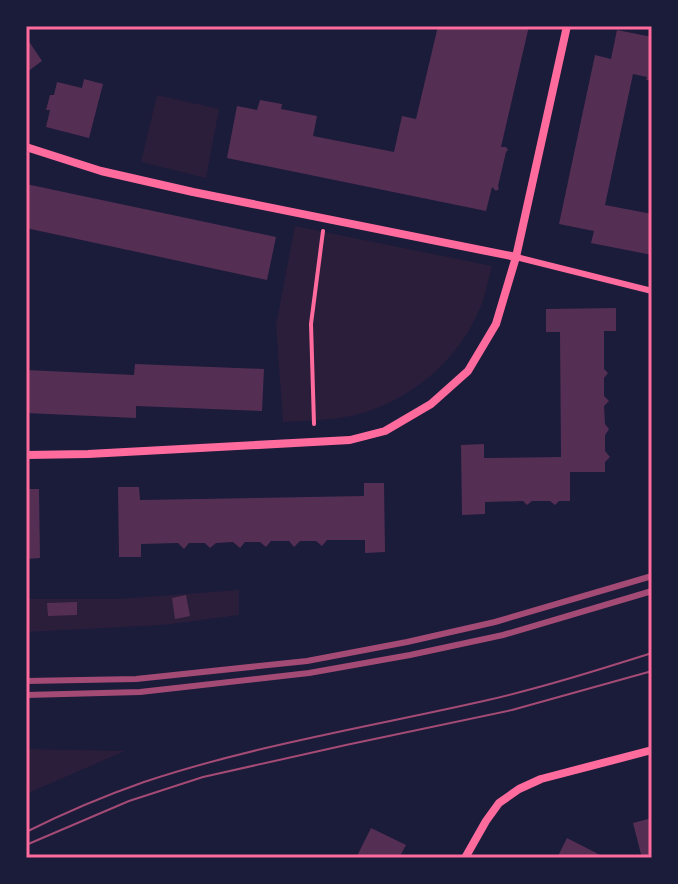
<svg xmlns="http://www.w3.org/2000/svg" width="678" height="884" viewBox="0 0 678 884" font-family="'Fira Sans Condensed',sans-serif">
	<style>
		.green { fill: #2a1e3b }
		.building { fill: #542f53 }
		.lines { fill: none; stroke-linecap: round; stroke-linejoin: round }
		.path { stroke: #ff6b9d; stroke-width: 4 }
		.service { stroke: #ff6b9d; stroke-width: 6 }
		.minor { stroke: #ff6b9d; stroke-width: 8 }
		.tram { stroke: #a44b75; stroke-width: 2 }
		.rail { stroke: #a44b75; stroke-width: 6 }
		.neatline { fill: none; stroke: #ff6b9d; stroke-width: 3 }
	</style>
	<rect width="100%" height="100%" fill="#1b1b3a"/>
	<g class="green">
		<path d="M157 95 219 109 206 178 141 162Z"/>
		<path d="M295 226 492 266C488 280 486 294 480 308 459 361 407 404 351 416 329 420 306 421 283 422L276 325Z"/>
		<path d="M239 590V615L163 625 26 632V599H118Z"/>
		<path d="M26 749 125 751 26 794Z"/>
	</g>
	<g class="building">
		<path d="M438 26H529L501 147H506L508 150 506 152 498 186 499 189 496 191 492 187 486 211 227 158 237 106 257 110 260 100 282 104 281 109 317 116 313 136 394 152 402 116 416 119Z"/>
		<path d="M617 30 652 37V81L646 80 647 77 633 74 605 205 652 214V255L591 243 594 231 559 224 595 55 611 59Z"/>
		<path d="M26 37 42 61 27 72 26 70Z"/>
		<path d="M84 79 103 84 89 138 46 127 50 110H46L50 95H54L57 82 82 88Z"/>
		<path d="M26 184 276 237 267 280 26 228Z"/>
		<path d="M616 308V331H604V369L608 373 604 378V396L609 401 604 406 605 424 609 429 605 435V451L610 457 605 462V472H570V501H559L555 505 550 501H532L527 505 523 501 485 502V514L462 515 461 445 484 444V458L561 457 560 332H546V309Z"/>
		<path d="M135 364 264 369 262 411 136 406V418L26 413V370L134 375Z"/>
		<path d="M364 483H384L385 552 365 553V540H327L322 546 316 541H300L294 547 289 541H271L266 547 260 542H245L240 548 233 542 216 543 210 548 205 543H189L184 549 178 543 141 544V557H119L118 487H139L140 500 364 496Z"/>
		<path d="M26 489H39L40 558 26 559Z"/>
		<path d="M186 595 190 616 175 619 172 598Z"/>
		<path d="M77 602V615L48 616 47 603Z"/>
		<path d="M652 818V858H642L633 823Z"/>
		<path d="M371 828 406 845 399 858H361L357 856Z"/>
		<path d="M567 838 606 858H557Z"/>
	</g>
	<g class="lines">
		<path class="path" d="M314 424 311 324 323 231"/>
		<path class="service" d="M516 257 652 291"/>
		<g class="minor">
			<path d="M26 147 101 171 193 192 516 257"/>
			<path d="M26 455 88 454 350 440 385 431 431 404 468 371 496 324 516 257 567 26"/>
			<path d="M465 858 486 821 499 803 519 789 541 779 652 750"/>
		</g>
		<g class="tram">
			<path d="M26 832C64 813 104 796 144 782 255 745 374 726 488 700 544 687 598 670 652 653"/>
			<path d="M26 845 129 801 203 777 346 745 512 710 652 671"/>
		</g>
		<g class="rail">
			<path d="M26 681 136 679 307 661 407 642 495 622 652 576"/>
			<path d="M26 695 140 692 309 673 410 655 503 635 652 591"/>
		</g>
	</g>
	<rect width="678" height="884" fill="none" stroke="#1b1b3a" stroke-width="56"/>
	<rect x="28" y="28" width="622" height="828" class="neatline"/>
</svg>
